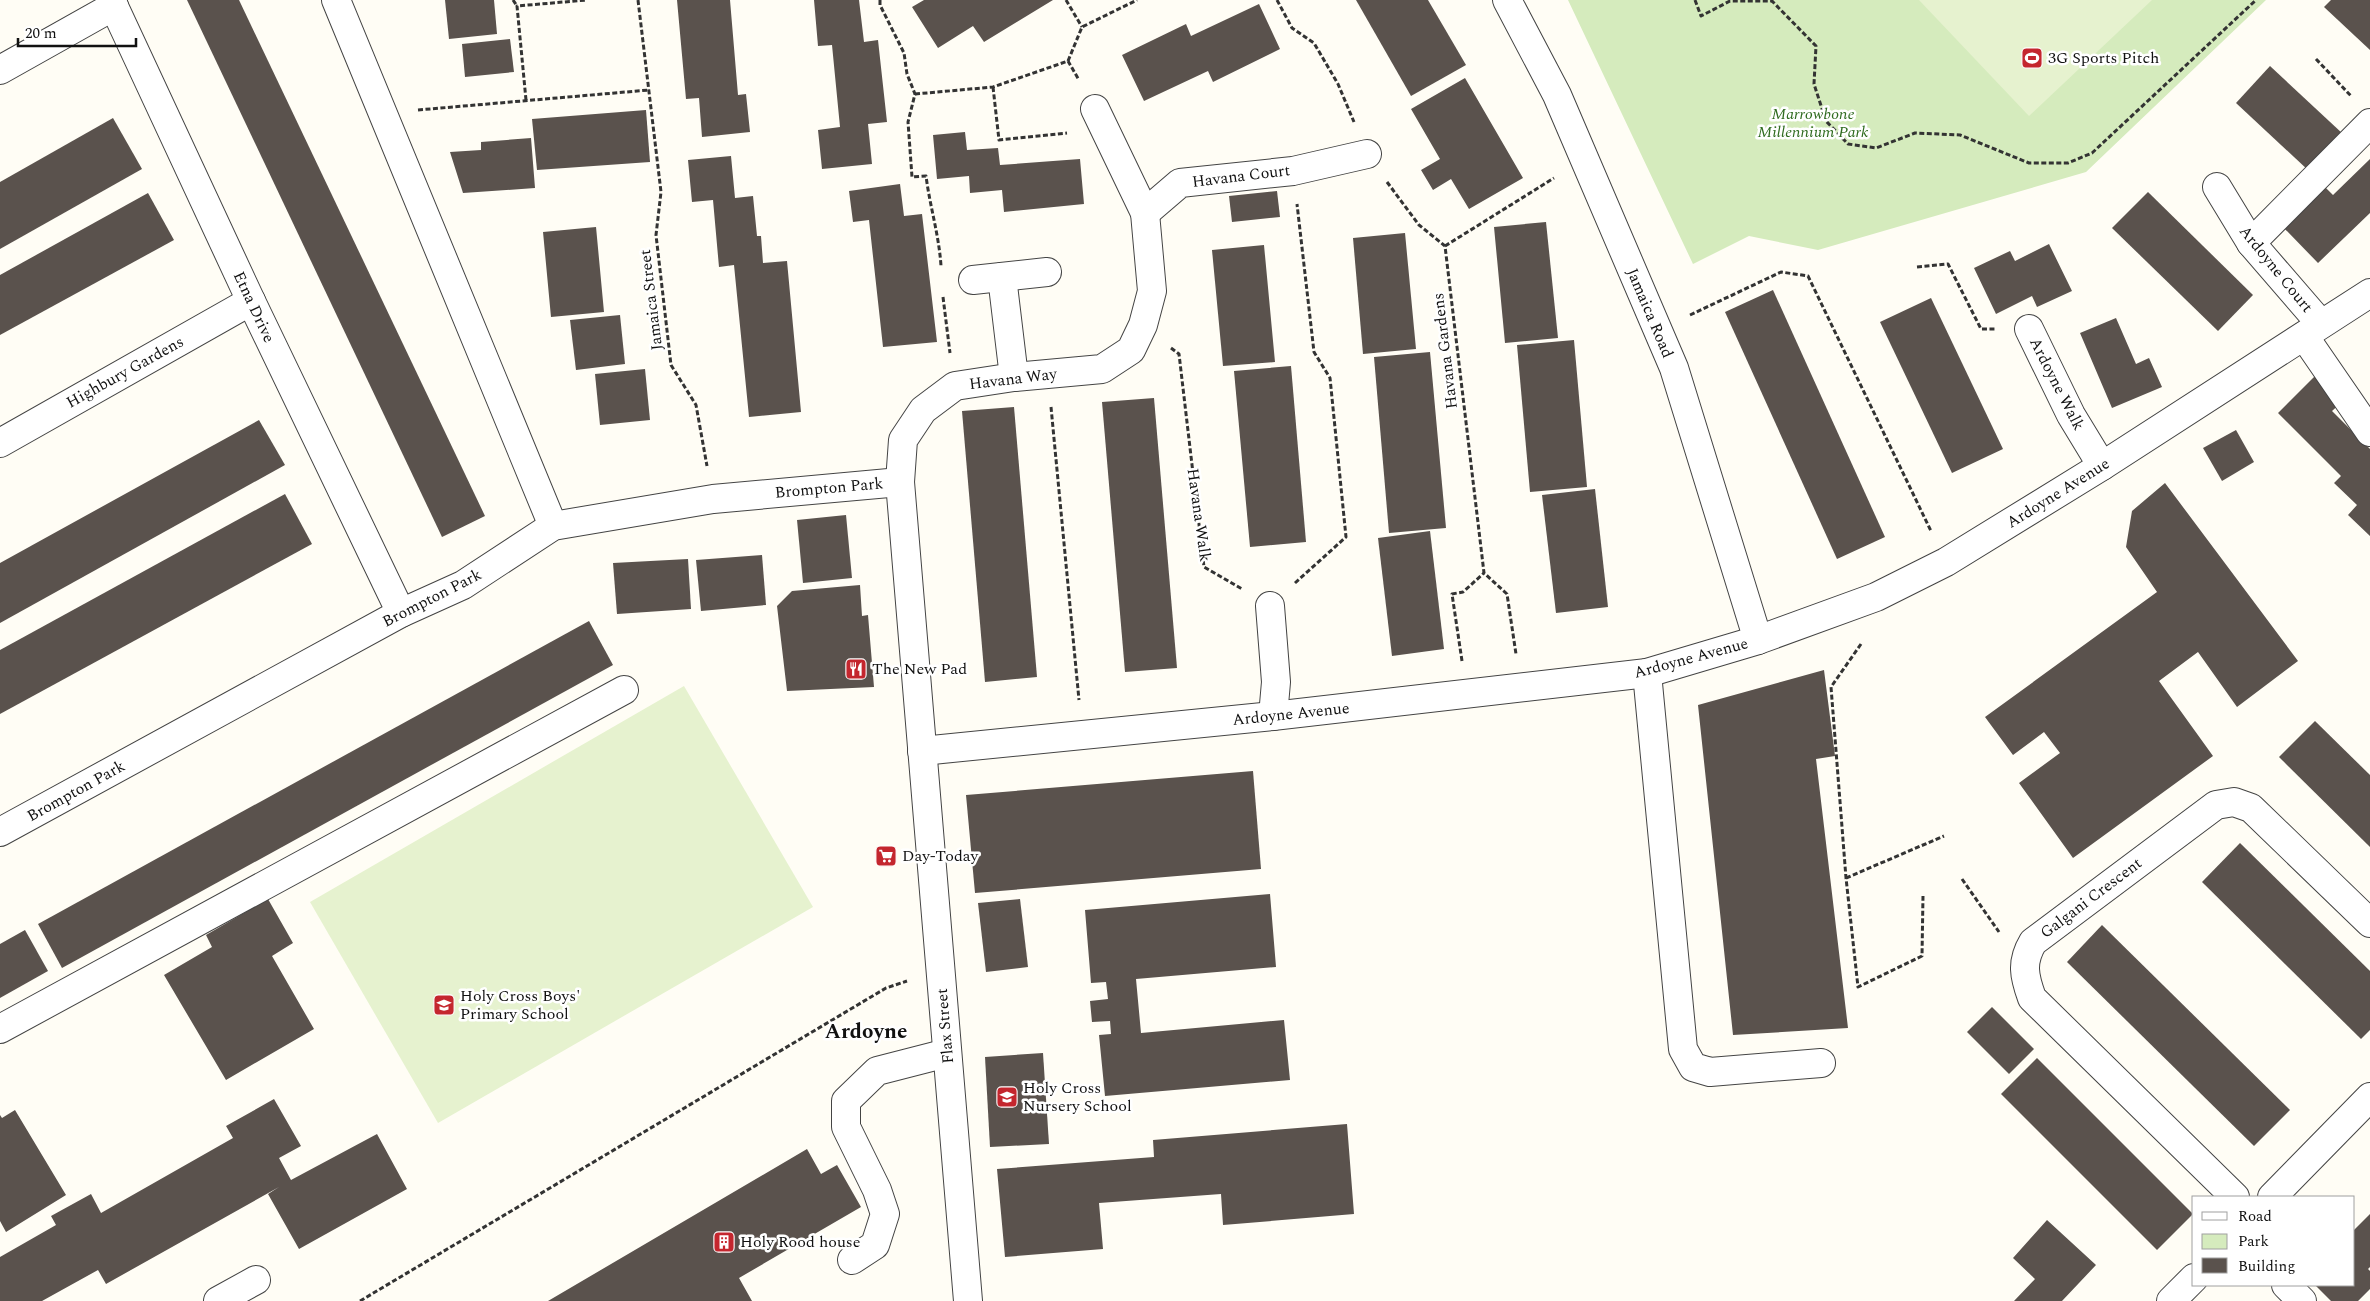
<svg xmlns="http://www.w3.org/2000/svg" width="2370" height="1301" viewBox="0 0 2370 1301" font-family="Spectral,serif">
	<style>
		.green { fill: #d5ebbd }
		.pitch { fill: #e6f2cf }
		.building { fill: #5a524d }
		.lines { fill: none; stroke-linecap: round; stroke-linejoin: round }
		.minor-casing { stroke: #444; stroke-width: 30 }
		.path { stroke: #333; stroke-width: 3; stroke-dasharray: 5 2.5; stroke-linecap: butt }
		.minor { stroke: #fff; stroke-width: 28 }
		.labels { text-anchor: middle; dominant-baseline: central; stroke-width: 5; stroke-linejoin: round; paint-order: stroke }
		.poi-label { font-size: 16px; fill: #111; stroke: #fff; text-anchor: start }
		.park-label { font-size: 16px; font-style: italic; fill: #2f6b1f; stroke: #fff }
		.street-label { font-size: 16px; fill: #111; stroke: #fff }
		.district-label { font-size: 21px; font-weight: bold; fill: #111; stroke: #fff }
	</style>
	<rect width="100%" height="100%" fill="#fffdf5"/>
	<path class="green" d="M1568 0H2266L2086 172 1818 250 1749 236 1693 264Z"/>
	<g class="pitch">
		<path d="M1919 0H2152L2029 116Z"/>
		<path d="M684 686 813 907 438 1123 310 902Z"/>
	</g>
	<g class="building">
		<path d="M187 0H239L485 516 442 537Z"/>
		<path d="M445 0H494L497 34 449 39Z"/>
		<path d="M677 0H730L738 95 746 94 750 132 702 137 699 98 686 99Z"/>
		<path d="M814 0H859L864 42 878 40 887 122 868 124 872 164 822 169 818 130 840 127 832 45 818 46Z"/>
		<path d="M924 0H1053L984 42 973 26 938 48 912 7Z"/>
		<path d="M1356 0H1428L1466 65 1411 96Z"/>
		<path d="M2331 0H2370V50L2324 7Z"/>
		<path d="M1259 4 1280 49 1213 82 1208 71 1144 101 1122 55 1186 24 1191 36Z"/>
		<path d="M510 39 514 72 465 77 462 44Z"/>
		<path d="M2270 66 2343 134 2309 171 2236 103Z"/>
		<path d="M1465 78 1523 178 1469 209 1451 179 1433 190 1421 170 1440 159 1411 109Z"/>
		<path d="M646 110 650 162 537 170 532 119Z"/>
		<path d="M113 118 142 169 0 249V182Z"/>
		<path d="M965 132 967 150 998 148 1000 165 1080 159 1084 204 1004 212 1002 190 970 193 969 176 937 179 933 135Z"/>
		<path d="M531 138 535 188 463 193 450 152 481 150V142Z"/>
		<path d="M731 156 735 198 753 196 757 236H761L763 263 787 261 801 412 749 417 734 265 719 267 713 200 692 202 688 160Z"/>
		<path d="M2370 159V213L2318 263 2282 226 2323 185 2333 195Z"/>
		<path d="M900 184 904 216 922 214 937 342 883 347 869 220 853 222 849 191Z"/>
		<path d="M1277 191 1280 217 1232 222 1229 196Z"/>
		<path d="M2148 192 2253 295 2218 331 2112 228Z"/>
		<path d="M148 193 174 240 0 335V275Z"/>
		<path d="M1546 222 1558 338 1505 343 1494 227Z"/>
		<path d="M596 227 604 312 551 317 543 232Z"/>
		<path d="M1405 233 1416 349 1363 354 1353 238Z"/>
		<path d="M2049 244 2072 291 2037 307 2032 296 1996 314 1974 268 2010 251 2015 261Z"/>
		<path d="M1264 245 1275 362 1223 366 1212 250Z"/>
		<path d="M1773 290 1885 537 1837 559 1725 312Z"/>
		<path d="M1931 298 2003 449 1952 473 1880 322Z"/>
		<path d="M620 315 625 364 576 370 570 320Z"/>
		<path d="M2116 318 2136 364 2149 358 2162 387 2112 408 2080 333Z"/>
		<path d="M1574 340 1587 487 1530 492 1517 345Z"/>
		<path d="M1430 352 1446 528 1389 533 1374 357Z"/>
		<path d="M1291 366 1306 542 1250 547 1234 371Z"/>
		<path d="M645 369 650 420 600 425 595 374Z"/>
		<path d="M2317 374 2343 401 2332 411 2370 449V536L2348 515 2357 505 2334 483 2341 476 2278 413Z"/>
		<path d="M1154 398 1177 668 1125 672 1102 402Z"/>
		<path d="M1014 407 1037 677 985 682 962 411Z"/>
		<path d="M259 420 285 465 0 623V563Z"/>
		<path d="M2236 430 2254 462 2222 481 2203 448Z"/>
		<path d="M2165 483 2298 661 2237 707 2198 652 2159 681 2213 756 2073 858 2019 783 2060 753 2044 732 2013 755 1985 717 2157 592 2126 547 2132 511Z"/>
		<path d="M1595 489 1608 607 1556 613 1542 495Z"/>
		<path d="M285 494 312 544 0 714V650Z"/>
		<path d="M846 515 852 578 803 583 797 520Z"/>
		<path d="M1430 531 1444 649 1392 656 1378 538Z"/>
		<path d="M762 555 766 605 701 611 696 560Z"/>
		<path d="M688 559 691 609 617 614 613 563Z"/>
		<path d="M860 585 862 616 868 615 874 687 787 691 777 606 792 591Z"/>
		<path d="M589 621 613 665 62 968 38 924Z"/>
		<path d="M1824 670 1835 756 1816 759 1848 1028 1733 1035 1698 705Z"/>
		<path d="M2315 721 2370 775V847L2279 757Z"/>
		<path d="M1253 771 1261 869 975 893 966 795Z"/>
		<path d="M2240 843 2370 971V1030L2361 1039 2202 882Z"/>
		<path d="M1270 894 1276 967 1136 979 1141 1033 1284 1020 1290 1080 1105 1096 1099 1035 1111 1034 1110 1021 1092 1022 1090 1001 1108 999 1106 982 1091 983 1085 910Z"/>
		<path d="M268 899 293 943 272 956 314 1029 226 1080 164 975 212 947 206 935Z"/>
		<path d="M1020 899 1028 967 986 972 978 903Z"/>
		<path d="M2102 925 2290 1110 2254 1146 2067 962Z"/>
		<path d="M25 930 48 971 0 998V944Z"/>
		<path d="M1992 1007 2034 1049 2009 1074 1967 1032Z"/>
		<path d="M1043 1053 1049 1144 990 1147 985 1057Z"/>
		<path d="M2037 1058 2193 1214 2157 1250 2001 1094Z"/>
		<path d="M274 1099 301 1146 279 1158 291 1180 377 1134 407 1189 299 1249 268 1194 279 1187 106 1284 98 1270 42 1301H0V1257L56 1225 51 1216 91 1194 101 1213 233 1138 226 1126Z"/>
		<path d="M15 1110 66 1195 6 1232 0 1221V1115L2 1118Z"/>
		<path d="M1347 1124 1354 1214 1223 1225 1221 1194 1099 1203 1103 1249 1005 1257 997 1169 1154 1157 1153 1140Z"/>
		<path d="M807 1149 821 1174 837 1165 861 1207 739 1278 752 1301H548Z"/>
		<path d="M2370 1214V1267L2368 1269 2370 1271V1289L2358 1301H2331L2315 1285H2354V1230Z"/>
		<path d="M2047 1220 2096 1265 2062 1301H2014L2035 1279 2013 1258Z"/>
	</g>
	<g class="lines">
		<g class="minor-casing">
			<g id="minor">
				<path d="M111 0 251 301 401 613"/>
				<path d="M336 0 553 526"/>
				<path d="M1507 0 1557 95 1674 368 1758 640"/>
				<path d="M0 70 114 6"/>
				<path d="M2217 187 2251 243 2321 324"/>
				<path d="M1145 213 1180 183 1293 171 1367 154"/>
				<path d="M2251 243 2370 123"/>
				<path d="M1002 277 1014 377"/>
				<path d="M973 280 1047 272"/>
				<path d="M2029 329 2071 415 2102 466"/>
				<path d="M2304 336 2370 432"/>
				<path d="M0 443 251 301"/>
				<path d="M1270 606 1276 682 1273 716"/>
				<path d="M1647 673 1683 1049 1693 1067 1710 1072 1821 1063"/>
				<path d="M922 751 1273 716 1647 673 1758 640 1876 597 1946 562 2102 466 2370 293"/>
				<path d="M0 832 401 613 463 585 553 526 713 499 900 482"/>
				<path d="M0 1029 624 690"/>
				<path d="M2235 1197 2032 998C2024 976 2021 962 2033 942L2216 805 2234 802 2251 808 2370 923"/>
				<path d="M2272 1197 2370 1097"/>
				<path d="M852 1260 875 1245 885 1214 877 1190 846 1127V1101L877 1071 947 1053"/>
				<path d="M2286 1285 2302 1301"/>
				<path d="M218 1301 256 1280"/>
				<path d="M968 1301 900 482 903 440 923 410 955 386 1014 377 1102 369 1131 350 1143 325 1152 291 1145 213 1095 109"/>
				<path d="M2171 1301 2194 1278"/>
			</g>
		</g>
		<g class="path">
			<path d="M513 0 517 6"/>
			<path d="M638 0 661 192 656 235 671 365 696 405 707 466"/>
			<path d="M880 0V5L904 53 907 74 915 94 908 122 912 177 926 176C930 207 939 235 941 266"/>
			<path d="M1066 0 1082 27"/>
			<path d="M1277 0 1292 28 1314 43 1338 84 1354 122"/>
			<path d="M1695 0 1701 16 1730 1H1772"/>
			<path d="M1771 0 1816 46 1814 84 1826 121 1848 144 1876 148 1915 133 1960 135 2029 163H2068L2092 153 2256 0"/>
			<path d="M2316 59 2351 96"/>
			<path d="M1068 61 1082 27 1137 0"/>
			<path d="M993 87 999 140 1067 133"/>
			<path d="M915 94 993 87 1068 61 1079 80"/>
			<path d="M526 100 517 6 587 0"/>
			<path d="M418 110 649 90"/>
			<path d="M1387 182 1419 225 1445 246 1484 573 1507 594 1516 654"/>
			<path d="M1445 246 1554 178"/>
			<path d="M1917 267 1948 264 1981 329H1996"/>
			<path d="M943 297 950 353"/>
			<path d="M1690 315 1781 272 1808 276 1931 531"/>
			<path d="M1171 348 1179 354 1204 567 1242 589"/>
			<path d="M1051 407 1079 700"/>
			<path d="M1295 583 1346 537 1330 378 1314 352 1297 204"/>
			<path d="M1861 644 1831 687 1846 878 1858 987 1922 956 1923 896"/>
			<path d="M1462 661 1452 594 1463 592 1484 573"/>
			<path d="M1846 878 1944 836"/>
			<path d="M1962 879 1999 932"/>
			<path d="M360 1301 886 988 907 981"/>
		</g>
		<use href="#minor" class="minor"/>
	</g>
	<defs>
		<g id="stadium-square" transform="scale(1.125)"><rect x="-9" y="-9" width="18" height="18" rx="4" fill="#c4262e" stroke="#fff"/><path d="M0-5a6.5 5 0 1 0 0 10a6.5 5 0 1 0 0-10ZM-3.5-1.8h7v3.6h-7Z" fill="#fff"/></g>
		<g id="restaurant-square" transform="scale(1.125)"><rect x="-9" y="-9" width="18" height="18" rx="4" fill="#c4262e" stroke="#fff"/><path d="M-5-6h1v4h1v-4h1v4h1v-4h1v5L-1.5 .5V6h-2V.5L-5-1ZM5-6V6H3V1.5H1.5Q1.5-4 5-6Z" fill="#fff"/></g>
		<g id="supermarket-square" transform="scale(1.125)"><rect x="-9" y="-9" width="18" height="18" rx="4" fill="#c4262e" stroke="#fff"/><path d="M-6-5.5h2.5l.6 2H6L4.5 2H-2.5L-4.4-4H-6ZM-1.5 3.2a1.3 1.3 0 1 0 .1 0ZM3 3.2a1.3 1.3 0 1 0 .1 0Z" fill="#fff"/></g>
		<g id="school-square" transform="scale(1.125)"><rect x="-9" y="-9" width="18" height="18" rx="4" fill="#c4262e" stroke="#fff"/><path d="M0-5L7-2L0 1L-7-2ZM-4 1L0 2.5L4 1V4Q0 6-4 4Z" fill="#fff"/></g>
		<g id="building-square" transform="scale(1.125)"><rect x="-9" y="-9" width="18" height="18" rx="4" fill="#c4262e" stroke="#fff"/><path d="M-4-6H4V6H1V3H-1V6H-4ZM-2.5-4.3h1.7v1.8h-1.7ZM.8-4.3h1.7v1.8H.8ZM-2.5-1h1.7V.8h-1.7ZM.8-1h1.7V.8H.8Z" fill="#fff"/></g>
	</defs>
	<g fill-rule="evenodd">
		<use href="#stadium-square" x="2032" y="58"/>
		<use href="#restaurant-square" x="856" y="669"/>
		<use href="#supermarket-square" x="886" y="856"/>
		<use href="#school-square" x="444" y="1005"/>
		<use href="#school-square" x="1007" y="1097"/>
		<use href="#building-square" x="724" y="1242"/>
	</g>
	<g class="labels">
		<g class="poi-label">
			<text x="2048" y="58">3G Sports Pitch</text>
			<text x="872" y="669">The New Pad</text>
			<text x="902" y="856">Day-Today</text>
			<text x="460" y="996">Holy Cross Boys'<tspan x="460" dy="18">Primary School</tspan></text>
			<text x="1023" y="1088">Holy Cross<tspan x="1023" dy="18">Nursery School</tspan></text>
			<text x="740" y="1242">Holy Rood house</text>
		</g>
		<g class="park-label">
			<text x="1813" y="114">Marrowbone<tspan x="1813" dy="18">Millennium Park</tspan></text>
		</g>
		<g class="street-label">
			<text transform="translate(1241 176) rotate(-7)">Havana Court</text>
			<text transform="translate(2276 269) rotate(51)">Ardoyne Court</text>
			<text transform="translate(651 300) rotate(-97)">Jamaica Street</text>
			<text transform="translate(254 307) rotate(65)">Etna Drive</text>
			<text transform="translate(1650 313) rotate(67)">Jamaica Road</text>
			<text transform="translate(1445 351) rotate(-97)">Havana Gardens</text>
			<text transform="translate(125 372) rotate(-29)">Highbury Gardens</text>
			<text transform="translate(1013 379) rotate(-7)">Havana Way</text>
			<text transform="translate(2057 384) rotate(63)">Ardoyne Walk</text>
			<text transform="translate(829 488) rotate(-5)">Brompton Park</text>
			<text transform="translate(2058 493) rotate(-32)">Ardoyne Avenue</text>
			<text transform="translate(1199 515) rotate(82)">Havana Walk</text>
			<text transform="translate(432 598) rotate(-27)">Brompton Park</text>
			<text transform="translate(1691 658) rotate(-15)">Ardoyne Avenue</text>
			<text transform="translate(1291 714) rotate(-6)">Ardoyne Avenue</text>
			<text transform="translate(76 791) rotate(-29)">Brompton Park</text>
			<text transform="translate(2091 898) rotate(-37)">Galgani Crescent</text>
			<text transform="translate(945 1026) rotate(-95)">Flax Street</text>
		</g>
		<g class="district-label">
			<text x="866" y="1032">Ardoyne</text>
		</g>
	</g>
	<rect x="2192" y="1196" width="162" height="90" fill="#ffffff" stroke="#a0a0a0"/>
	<rect x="2202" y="1212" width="25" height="8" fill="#ffffff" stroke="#a0a0a0"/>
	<text x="2238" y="1221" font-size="15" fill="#111111">Road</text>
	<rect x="2202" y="1234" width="25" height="15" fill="#d5ebbd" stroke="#a0a0a0"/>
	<text x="2238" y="1246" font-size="15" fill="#111111">Park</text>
	<rect x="2202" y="1258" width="25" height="15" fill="#5a524d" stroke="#a0a0a0"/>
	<text x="2238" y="1271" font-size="15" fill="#111111">Building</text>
	<path d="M18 38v8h118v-8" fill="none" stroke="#111111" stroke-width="2.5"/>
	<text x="25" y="38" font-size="15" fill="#111111" stroke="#ffffff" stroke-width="4" paint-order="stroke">20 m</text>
</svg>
